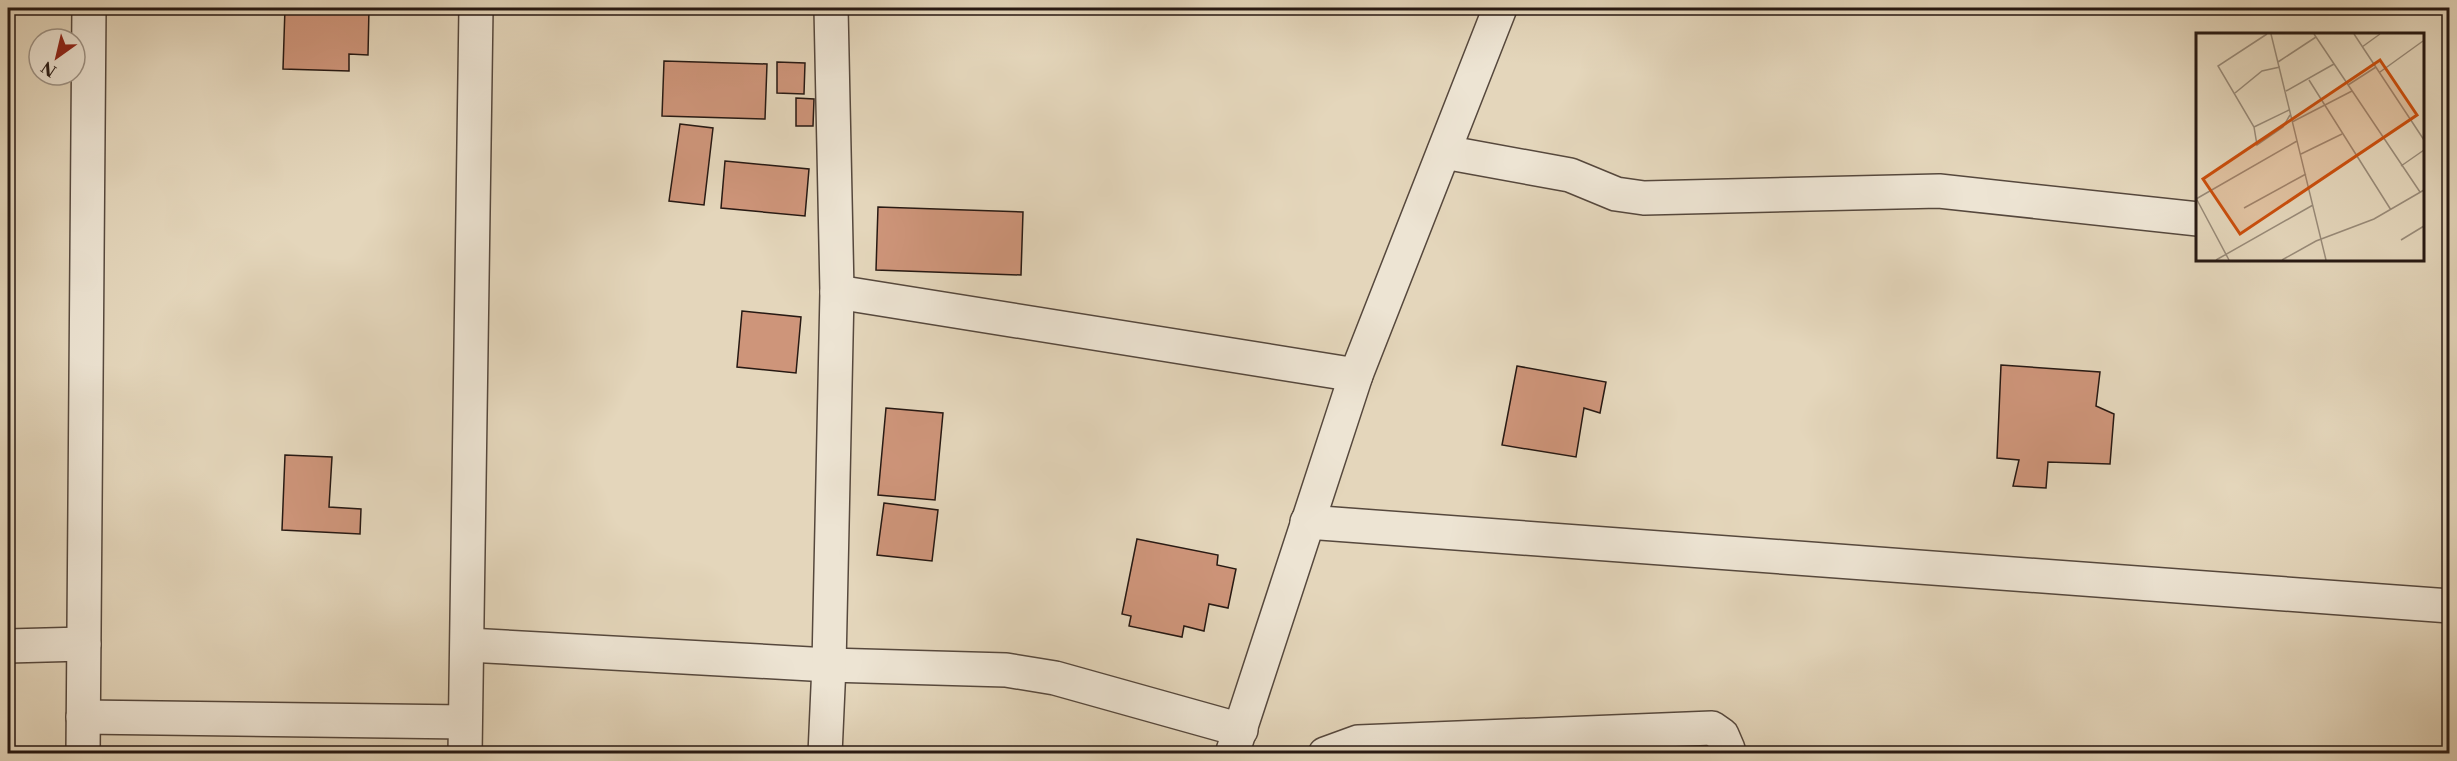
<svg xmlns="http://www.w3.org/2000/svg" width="2457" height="761" viewBox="0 0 2457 761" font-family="'Libre Caslon Text',serif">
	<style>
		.building { fill: #ce957a; stroke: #271913; stroke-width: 1.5 }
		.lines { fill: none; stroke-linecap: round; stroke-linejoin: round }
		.street-casing { stroke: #56483d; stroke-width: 36 }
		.street { stroke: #ede4d3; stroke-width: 33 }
		.inset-road { fill: none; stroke: #988a78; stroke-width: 1.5 }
		.view { fill: #cb4f0d; fill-opacity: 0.15; stroke: #cb4f0d; stroke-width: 3 }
		.inset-edge { fill: none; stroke: #271913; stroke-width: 3 }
	</style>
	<rect width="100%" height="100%" fill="#e4d6bb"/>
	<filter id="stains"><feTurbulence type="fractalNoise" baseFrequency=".00333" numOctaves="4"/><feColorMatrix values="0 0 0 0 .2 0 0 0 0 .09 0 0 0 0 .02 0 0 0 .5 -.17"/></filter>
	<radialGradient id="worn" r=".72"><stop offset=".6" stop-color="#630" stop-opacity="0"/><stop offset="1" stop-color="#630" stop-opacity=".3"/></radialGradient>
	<g class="building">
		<path d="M285 8H369L368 55 349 54V71L283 69Z"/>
		<path d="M664 61 767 64 765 119 662 116Z"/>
		<path d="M777 62 805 63 804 94 777 93Z"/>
		<path d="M796 98 814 99 813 126H796Z"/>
		<path d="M680 124 713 128 704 205 669 201Z"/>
		<path d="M725 161 809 169 805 216 721 208Z"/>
		<path d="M878 207 1023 212 1021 275 876 270Z"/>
		<path d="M742 311 801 317 796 373 737 367Z"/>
		<path d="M2001 365 2100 372 2096 406 2114 414 2110 464 2048 462 2046 488 2013 486 2019 460 1997 458Z"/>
		<path d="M1517 366 1606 382 1600 413 1584 408 1576 457 1502 445Z"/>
		<path d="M886 408 943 413 935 500 878 495Z"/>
		<path d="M285 455 332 457 329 507 361 509 360 534 282 530Z"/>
		<path d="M884 503 938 510 932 561 877 555Z"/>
		<path d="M1137 539 1218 555 1217 565 1236 569 1228 608 1209 604 1204 631 1184 626 1182 637 1129 626 1131 616 1122 614Z"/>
	</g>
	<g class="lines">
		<g class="street-casing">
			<g id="street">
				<path d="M1444 152 1570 175 1616 194 1644 198 1939 191 2198 219"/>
				<path d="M837 292 1356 375"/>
				<path d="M1307 522 2450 606"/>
				<path d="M468 645 829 665 1006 670 1055 678 1241 730"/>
				<path d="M8 646 84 644"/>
				<path d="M83 717 465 722"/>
				<path d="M83 754 89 8"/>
				<path d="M465 754 476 8"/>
				<path d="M825 754 829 665 837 292 831 8"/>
				<path d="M1232 754 1356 375 1500 8"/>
				<path d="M1325 754 1358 742 1712 728 1722 735 1728 749 1726 754"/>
			</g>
		</g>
		<use href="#street" class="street"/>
	</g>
	<g transform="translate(2196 33)">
		<rect width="228" height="228" fill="#e4d6bb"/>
		<path class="inset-road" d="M71 1 22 33 58 94 61 112 87 94 94 82M75 1 130 227M118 1 224 159M158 1 228 107M166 14 184 1M82 29 120 4M184 39 227 8M113 47 195 177M152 52 180 34M90 58 138 31M39 60 66 38 84 34M96 89 156 58M58 94 93 77M105 121 146 101M205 133 228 117M0 165 33 227M0 166 101 108M48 175 110 141M205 207 228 193M20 227 117 172M86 227 120 208 178 186 228 157"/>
		<path class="view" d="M184 27 221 82 44 201 7 146Z"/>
		<rect width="228" height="228" class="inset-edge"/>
	</g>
	<rect width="2457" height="761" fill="none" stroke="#e4d6bb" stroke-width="30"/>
	<rect x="9" y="9" width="2439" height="743" fill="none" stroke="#271913" stroke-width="3"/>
	<rect x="15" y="15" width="2427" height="731" fill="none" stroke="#271913" stroke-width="1.5"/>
	<g transform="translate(57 57) rotate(214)"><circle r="28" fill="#ede4d3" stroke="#9e9386" stroke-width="1.5"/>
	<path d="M0-4.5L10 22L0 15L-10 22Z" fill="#8f2418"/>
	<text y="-9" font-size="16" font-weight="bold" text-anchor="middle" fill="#271913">N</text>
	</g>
	<rect width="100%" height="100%" filter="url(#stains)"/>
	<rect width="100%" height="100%" fill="url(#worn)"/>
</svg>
